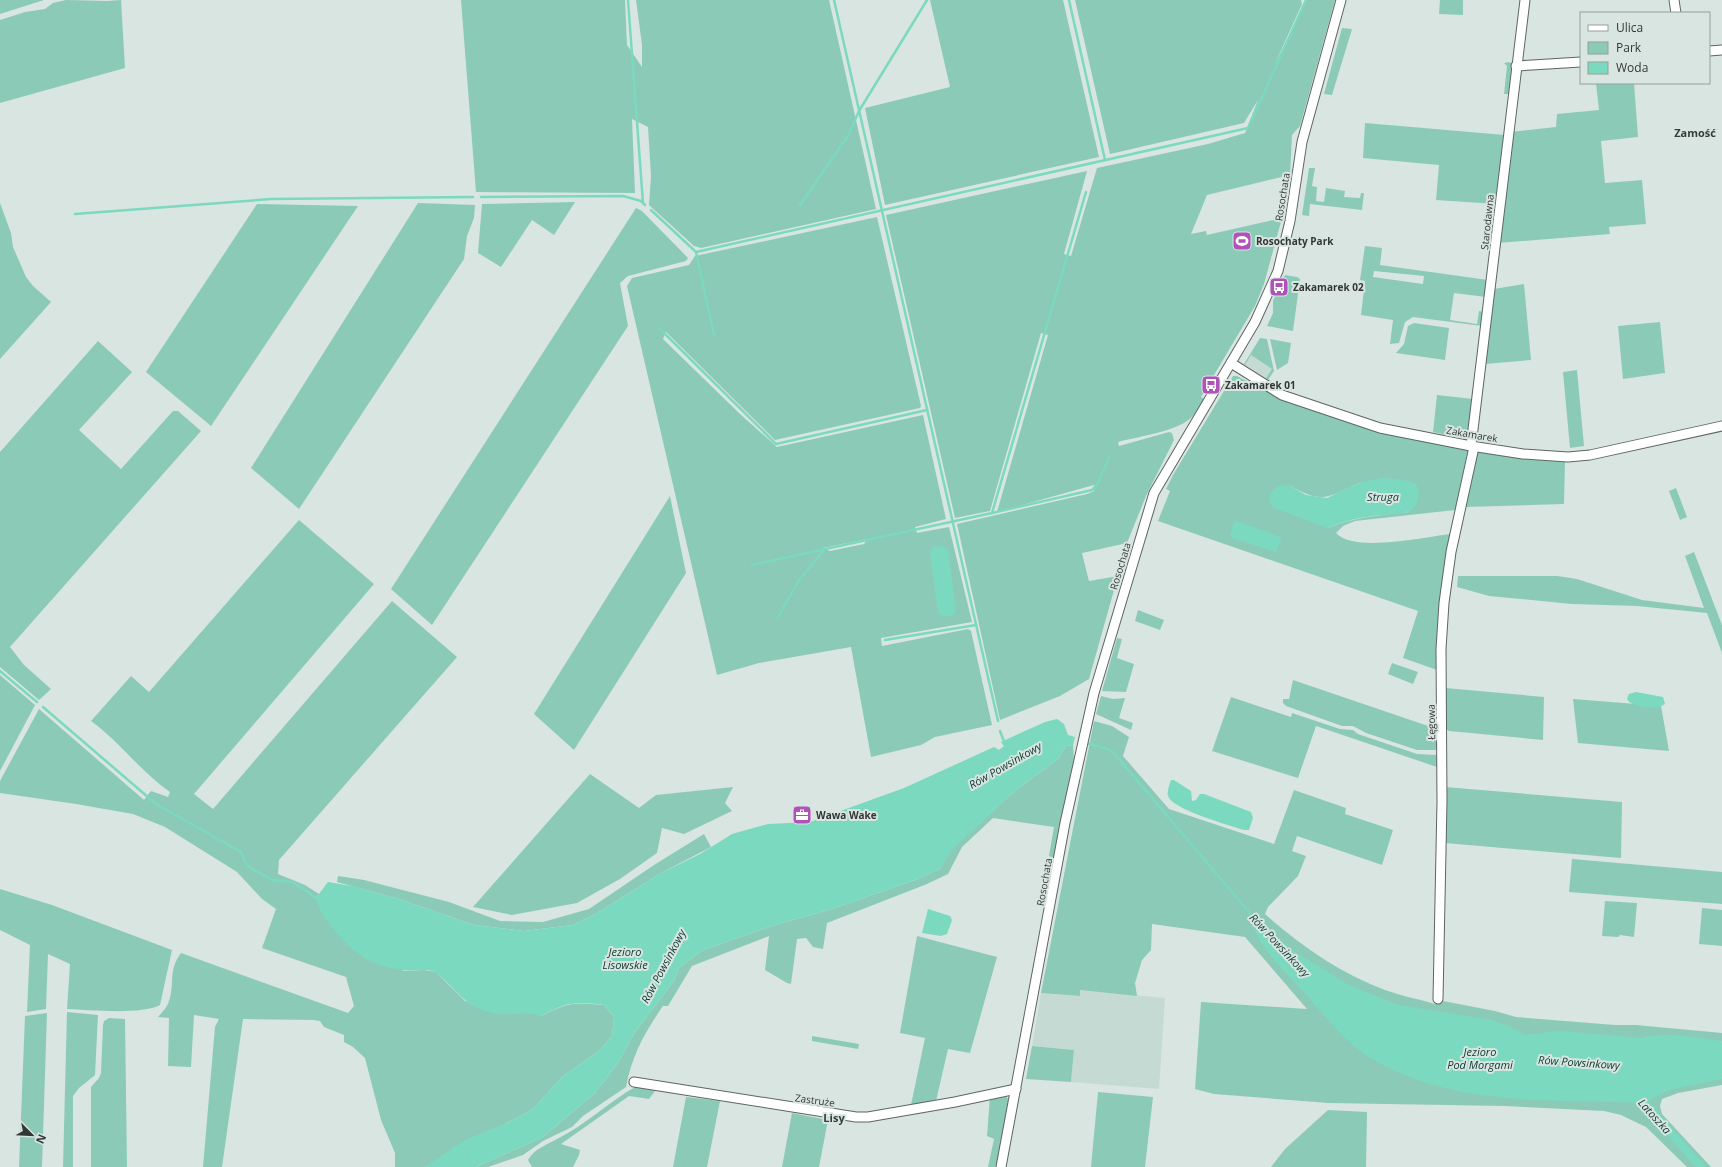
<svg xmlns="http://www.w3.org/2000/svg" width="1722" height="1167" viewBox="0 0 1722 1167" font-family="'Open Sans',sans-serif">
	<style>
		.built { fill: #c6dad4 }
		.green { fill: #8ccab8; fill-rule: evenodd }
		.water { fill: #7bd9bf }
		.lines { fill: none; stroke-linecap: round; stroke-linejoin: round }
		.stream { stroke: #7bd9bf; stroke-width: 2.5 }
		.canal { stroke: #7bd9bf; stroke-width: 8 }
		.minor-casing { stroke: #5c6663; stroke-width: 11 }
		.minor { stroke: #fff; stroke-width: 9 }
		.labels { text-anchor: middle; dominant-baseline: central; stroke-width: 4; stroke-linejoin: round; paint-order: stroke }
		.street-label { font-size: 10px; fill: #323735; stroke: #d9e5e1 }
		.poi-label { font-size: 10px; font-weight: bold; fill: #323735; stroke: #d9e5e1; text-anchor: start }
		.neighbourhood-label { font-size: 11px; font-weight: bold; fill: #343d3a; stroke: #d9e5e1 }
		.water-label { font-size: 11px; font-style: italic; fill: #0d392f; stroke: #d9e5e1 }
	</style>
	<rect width="100%" height="100%" fill="#d9e5e1"/>
	<g class="built">
		<path d="M1251 355 1272 369 1266 378 1245 365Z"/>
		<path d="M1080 990 1165 998 1159 1089 1071 1082 1074 1050 1032 1046 1041 993 1080 996Z"/>
	</g>
	<g class="green">
		<path d="M0 0H44L0 14Z"/>
		<path d="M66 0 107 1 121 0 125 68 0 103V20L25 12 45 9 53 3Z"/>
		<path d="M461 0H625L627 45 642 67V45L636 0H829L876 209 701 248 694 246 649 205 651 176 648 127 632 119 635 193 476 192Z"/>
		<path d="M930 0H1063L1099 157 885 205 865 108 950 87Z"/>
		<path d="M1075 0H1301L1302 4 1275 64 1307 0H1335L1300 126 1292 135 1290 175 1207 195 1191 234 1206 231 1207 235 1282 218 1264 284 1255 306 1201 397 1204 399C1199 406 1195 416 1187 421 1172 432 1136 437 1118 442L1119 446 1169 432 1172 433 1174 440 1146 496 1127 543 1082 553 1089 581 1118 576 1089 679 1060 696 1000 720 957 524 1087 494 1094 491V485L997 512 1048 335 1041 333 990 511 955 518 886 215 1087 171 1064 254 1071 256 1097 168 1208 144 1245 133 1258 100 1244 123 1110 154Z"/>
		<path d="M1440 0H1463V15L1439 14Z"/>
		<path d="M1342 28 1352 29 1332 95 1324 94Z"/>
		<path d="M1509 62 1513 64 1509 94H1504L1507 66 1504 63Z"/>
		<path d="M1596 83H1634L1638 137 1601 141 1605 183 1642 180 1646 224 1609 227 1610 234 1498 243 1511 132 1556 127 1557 114 1599 110Z"/>
		<path d="M1365 123 1505 135 1496 204 1436 200 1439 165 1363 158Z"/>
		<path d="M1309 168H1315L1312 186 1317 187 1316 201 1324 202 1326 188 1345 191 1344 197 1360 198 1361 193H1364L1362 210 1310 204 1309 216 1302 215Z"/>
		<path d="M575 202 554 235 532 220 501 267 478 253 482 204Z"/>
		<path d="M0 203 11 233 13 247 26 277 33 286 51 302 0 359Z"/>
		<path d="M418 203 475 205 474 218 467 236 464 259 299 509 251 468Z"/>
		<path d="M257 204 358 206 211 426 146 372Z"/>
		<path d="M636 208 642 211 688 258 686 261 628 276 620 283 628 326 432 625 391 589Z"/>
		<path d="M877 217 921 406 920 408 775 440 666 332 663 339 740 414 777 447 923 415 946 519 915 527 917 533 949 527 972 622 881 638 882 646 968 629 971 631 992 725 935 737 921 745 871 757 851 647 759 663 717 675 627 286 632 278 689 265 695 256ZM867 539 864 544 830 551 823 548Z"/>
		<path d="M1365 246 1382 248 1380 265 1488 280 1486 297 1454 293 1450 320 1477 324 1479 311 1484 312 1482 326 1413 317 1405 322 1399 343 1390 344 1393 320 1361 315 1365 281 1360 280ZM1374 271 1424 276 1423 284 1373 277Z"/>
		<path d="M1285 275 1297 277 1300 279 1293 331 1267 326 1273 313V301L1277 291 1279 292 1282 285 1280 284Z"/>
		<path d="M1524 284 1531 360 1485 364 1494 289Z"/>
		<path d="M1660 322 1665 373 1623 379 1618 326Z"/>
		<path d="M1414 323 1449 328 1445 360 1396 353 1404 344 1408 326Z"/>
		<path d="M1260 338 1267 339 1274 371 1268 380 1266 378 1272 369 1251 355 1245 365 1244 364Z"/>
		<path d="M1270 339 1291 343 1288 363 1277 370Z"/>
		<path d="M98 341 132 372 79 430 121 469 173 411H178L201 431 10 647 24 665 51 689 39 700 0 667V452Z"/>
		<path d="M1577 370 1584 446 1570 448 1563 372Z"/>
		<path d="M1233 376H1237L1289 403 1387 433 1468 449 1455 510 1355 521 1343 526 1336 533C1354 553 1424 537 1450 534L1441 591 1437 670 1403 658 1418 611 1158 521 1170 491 1166 489 1173 475ZM1361 482 1409 512C1381 515 1354 517 1328 528L1289 485C1323 505 1329 497 1361 482Z"/>
		<path d="M1437 395 1473 399 1468 439 1433 432Z"/>
		<path d="M1476 451 1526 459 1565 462 1564 504 1465 507Z"/>
		<path d="M1676 488 1687 517 1680 520 1669 491Z"/>
		<path d="M670 496 686 573 574 750 534 714Z"/>
		<path d="M299 520 374 584 194 794 213 809 392 601 457 657 279 860 278 874 305 885 319 894 316 898 404 971 424 970 436 972 465 1001 516 1013 532 1012 541 1016C569 1002 573 1002 604 1005L614 1017 612 1036 599 1051 563 1076 533 1109 425 1167H395V1153L381 1120 365 1058 353 1047 344 1042V1035L324 1027 320 1021 313 1020 243 1019 222 1167H203L215 1027 219 1019 194 1015 191 1067 168 1066 169 1018 158 1017C162 1012 167 1008 169 1001 175 983 168 970 181 953L348 1013 354 1006 346 977 262 948 276 909 262 899 237 872 165 827 133 814 76 804 0 793V781L39 709 144 800 151 791 168 797 170 792C141 772 120 742 91 721L131 676 149 692Z"/>
		<path d="M1694 552 1722 625V653L1707 613 1637 606 1572 604 1489 596 1457 587 1458 576H1557L1577 579 1642 600 1704 608 1685 556Z"/>
		<path d="M1138 610 1164 620 1160 630 1135 621Z"/>
		<path d="M1117 638 1122 639 1117 658 1134 664 1126 692 1102 691Z"/>
		<path d="M1392 663 1418 672 1413 684 1388 674Z"/>
		<path d="M0 675 35 705 0 771Z"/>
		<path d="M1293 680 1437 729V750H1417L1366 733 1353 726H1342L1286 706 1283 703V699H1289Z"/>
		<path d="M1446 688 1544 697 1543 740 1449 731 1445 728Z"/>
		<path d="M1101 696 1113 699 1125 698 1119 718 1133 723 1131 730 1096 714Z"/>
		<path d="M1231 697 1291 717 1292 713 1340 729 1353 730 1358 734 1417 754 1437 755V767L1316 726 1298 778 1212 751Z"/>
		<path d="M1573 699 1661 706 1669 751 1578 743Z"/>
		<path d="M1094 721 1112 726 1129 737 1123 756 1169 809 1274 844 1294 790 1346 808 1345 814 1393 830 1382 865 1297 836 1292 851 1306 856 1298 876 1268 907 1265 914C1301 946 1340 973 1385 990 1401 996 1419 999 1435 1004L1443 1001 1495 1011 1516 1017 1615 1025H1636L1722 1033V1085L1678 1093 1662 1099 1660 1106 1662 1114 1711 1167H1687L1646 1127 1621 1115 1604 1111 1504 1106 1328 1103 1214 1094 1195 1089 1201 1002 1307 1009 1245 937 1152 924 1151 950 1142 960 1135 983 1137 996 1080 990V996L1041 993Z"/>
		<path d="M1073 745 1074 761 1054 858 1049 856 1054 827 993 818 962 847 948 874 927 884 827 923 823 949 813 947 806 938 797 939 791 984 787 983 765 970 769 936 692 966 668 1006H663C645 1032 632 1055 626 1087L583 1116 572 1127 543 1141 523 1155 488 1167H476L543 1137 595 1093 618 1063 635 1032 674 981 679 968 703 950 778 924 832 909 918 879 940 869 951 850 1011 794 1058 759 1066 746Z"/>
		<path d="M590 774 639 808 656 795 733 787 725 803 732 811 684 834 662 828 657 853 620 879 577 903 512 915 473 907Z"/>
		<path d="M1445 787 1622 802 1621 858 1445 843Z"/>
		<path d="M704 834 711 847 661 873 594 915 573 925 524 931 474 925 399 899 337 882 338 876 364 880 449 902 500 921 543 922 589 909 654 865Z"/>
		<path d="M1572 859 1722 872V904L1569 892Z"/>
		<path d="M0 889 52 905 172 950 160 1005C142 1015 89 1010 67 1009L70 964 48 954 46 1009 27 1012 30 945 0 930Z"/>
		<path d="M1605 901 1637 903 1634 937 1620 935 1618 937 1602 936Z"/>
		<path d="M1702 908 1722 910V946L1699 944Z"/>
		<path d="M917 936 997 957 970 1053 948 1049 936 1101 911 1105 925 1038 900 1033Z"/>
		<path d="M67 1012 98 1015 95 1075 79 1088 73 1096V1167H63Z"/>
		<path d="M47 1013 42 1167H19L25 1016Z"/>
		<path d="M109 1018 125 1019 127 1167H91V1087L99 1078 101 1073 103 1025 104 1021Z"/>
		<path d="M812 1036 859 1044 858 1049 812 1041Z"/>
		<path d="M1032 1046 1074 1050 1071 1082 1026 1079Z"/>
		<path d="M637 1086 655 1091 649 1099 629 1096 561 1144 580 1150 579 1155 573 1167H532L528 1160C534 1149 546 1145 557 1139 586 1125 609 1101 637 1086Z"/>
		<path d="M1098 1092 1153 1097 1145 1167H1091Z"/>
		<path d="M1004 1093 1010 1102 1000 1155 995 1167H988L994 1139 987 1136 990 1096Z"/>
		<path d="M686 1097 720 1101 707 1167H673Z"/>
		<path d="M1328 1110 1367 1112 1366 1167H1271L1285 1149Z"/>
		<path d="M792 1113 828 1120 819 1167H782Z"/>
	</g>
	<g class="water">
		<path d="M1384 478 1409 481 1416 484C1420 494 1420 506 1409 511 1402 515 1390 514 1382 515 1362 517 1346 520 1328 528L1274 508 1269 502 1270 494 1278 486 1289 485 1306 495 1327 498 1361 482Z"/>
		<path d="M1235 520 1280 537 1281 540 1276 552 1232 538 1230 535Z"/>
		<path d="M942 546 948 549 956 611C951 618 944 618 938 613L930 553 933 547Z"/>
		<path d="M1636 692 1663 697 1665 704C1657 710 1632 708 1627 699L1629 694Z"/>
		<path d="M1057 719 1064 724 1068 735 1075 737 1073 745 1066 746 1058 759 1011 794 952 850 940 869 918 879 832 909 778 924 703 950 679 968 674 981 635 1032 618 1063 595 1093 543 1137 476 1167H425L467 1139 507 1123 533 1109 563 1076 599 1051 612 1036 614 1017 604 1005C573 1001 568 1002 541 1016 525 1010 509 1017 493 1013 463 1007 457 988 436 973 427 967 414 972 403 970 393 969 377 965 368 960 350 950 320 919 316 898L328 882 352 886 399 899 474 925 524 931 573 925 594 915 661 873 700 854 732 834 768 824 810 822 904 788 994 747 999 750 1004 746 1001 742 1003 741 1045 722Z"/>
		<path d="M1171 780H1174L1191 791 1192 801 1196 800 1200 794H1204L1251 812 1253 818 1249 830H1244C1228 825 1178 811 1169 798 1166 793 1169 786 1171 780Z"/>
		<path d="M928 909 950 916 952 920 947 934 941 936 922 933Z"/>
		<path d="M1253 914 1272 935 1295 952 1347 984 1398 1005 1492 1020 1511 1027 1524 1035 1559 1031 1641 1038C1667 1031 1696 1038 1722 1041V1079L1669 1090 1644 1103C1549 1099 1446 1108 1363 1053 1342 1038 1325 1016 1308 997 1293 979 1273 962 1261 942 1256 934 1253 925 1250 917Z"/>
	</g>
	<g class="lines">
		<g class="stream">
			<path d="M628 0 643 203"/>
			<path d="M834 0 998 721"/>
			<path d="M1069 0 1105 160"/>
			<path d="M481 197 623 196 641 201 645 205"/>
			<path d="M800 205 848 136 859 111 927 0"/>
			<path d="M651 210 696 252 714 335"/>
			<path d="M75 214 271 199 473 197"/>
			<path d="M696 252 1248 128 1306 0"/>
			<path d="M660 329 776 444 927 410"/>
			<path d="M992 513 1092 490 1097 485 1109 457"/>
			<path d="M752 565 992 513 1086 192"/>
			<path d="M777 619 798 582 823 551"/>
			<path d="M885 640 976 625"/>
			<path d="M0 671 37 702"/>
			<path d="M43 707 156 804 241 852 247 866 272 880 292 882 318 899"/>
			<path d="M1000 731 1005 744"/>
			<path d="M1085 743 1108 749 1113 752 1254 918"/>
		</g>
		<path class="canal" d="M1638 1096 1701 1167"/>
		<g class="minor-casing">
			<g id="minor">
				<path d="M1674 0 1676 13"/>
				<path d="M1709 51 1722 50"/>
				<path d="M1516 66 1581 62"/>
				<path d="M1231 363 1282 395 1380 428 1471 446 1523 454 1568 457 1590 455 1722 426"/>
				<path d="M1471 446 1525 0"/>
				<path d="M1438 999 1442 801 1441 649 1444 603 1451 552 1474 447"/>
				<path d="M634 1082 856 1117H868L955 1102 1016 1089"/>
				<path d="M1001 1167 1065 823 1094 693 1154 493 1255 322 1278 271 1290 221 1302 142 1341 0"/>
			</g>
		</g>
		<use href="#minor" class="minor"/>
	</g>
	<defs>
		<g id="stadium-square" transform="scale(1)"><rect x="-9" y="-9" width="18" height="18" rx="4" fill="#b151ba" stroke="#d9e5e1"/><path d="M0-5a6.5 5 0 1 0 0 10a6.5 5 0 1 0 0-10ZM-3.5-1.8h7v3.6h-7Z" fill="#fff"/></g>
		<g id="bus-square" transform="scale(1)"><rect x="-9" y="-9" width="18" height="18" rx="4" fill="#b151ba" stroke="#d9e5e1"/><path d="M-5-6H5V4H4V6H2V4H-2V6H-4V4H-5ZM-3.5-4V0h7V-4ZM-3.5 1.2v1.5H-2V1.2ZM2 1.2v1.5H3.5V1.2Z" fill="#fff"/></g>
		<g id="office-square" transform="scale(1)"><rect x="-9" y="-9" width="18" height="18" rx="4" fill="#b151ba" stroke="#d9e5e1"/><path d="M-6-3h4V-5.5h4V-3h4V5H-6ZM-1-4.5V-3h2v-1.5ZM-6 0V1H6V0Z" fill="#fff"/></g>
	</defs>
	<g fill-rule="evenodd">
		<use href="#stadium-square" x="1242" y="241"/>
		<use href="#bus-square" x="1279" y="287"/>
		<use href="#bus-square" x="1211" y="385"/>
		<use href="#office-square" x="802" y="815"/>
	</g>
	<g class="labels">
		<g class="street-label">
			<text transform="translate(1282 197) rotate(-81)">Rosochata</text>
			<text transform="translate(1487 222) rotate(-84)">Starodawna</text>
			<text transform="translate(1472 434) rotate(10)">Zakamarek</text>
			<text transform="translate(1120 566) rotate(-73)">Rosochata</text>
			<text transform="translate(1431 722) rotate(-91)">Łęgowa</text>
			<text transform="translate(1044 882) rotate(-80)">Rosochata</text>
			<text transform="translate(815 1100) rotate(8)">Zastruże</text>
		</g>
		<g class="poi-label">
			<text x="1256" y="241">Rosochaty Park</text>
			<text x="1293" y="287">Zakamarek 02</text>
			<text x="1225" y="385">Zakamarek 01</text>
			<text x="816" y="815">Wawa Wake</text>
		</g>
		<g class="neighbourhood-label">
			<text x="1695" y="132">Zamość</text>
			<text x="834" y="1117">Lisy</text>
		</g>
		<g class="water-label">
			<text x="1383" y="496">Struga</text>
			<text transform="translate(1005 765) rotate(-30)">Rów Powsinkowy</text>
			<text transform="translate(1280 945) rotate(47)">Rów Powsinkowy</text>
			<text x="625" y="951">Jezioro<tspan x="625" dy="13">Lisowskie</tspan></text>
			<text transform="translate(663 966) rotate(-62)">Rów Powsinkowy</text>
			<text x="1480" y="1051">Jezioro<tspan x="1480" dy="13">Pod Morgami</tspan></text>
			<text transform="translate(1579 1062) rotate(4)">Rów Powsinkowy</text>
			<text transform="translate(1655 1116) rotate(48)">Latoszka</text>
		</g>
	</g>
	<rect x="1580" y="12" width="130" height="72" fill="#d9e5e1" stroke="#969f9c"/>
	<rect x="1588" y="25" width="20" height="6" fill="#ffffff" stroke="#969f9c"/>
	<text x="1616" y="32" font-size="12" fill="#323735">Ulica</text>
	<rect x="1588" y="42" width="20" height="12" fill="#8ccab8" stroke="#969f9c"/>
	<text x="1616" y="52" font-size="12" fill="#323735">Park</text>
	<rect x="1588" y="62" width="20" height="12" fill="#7bd9bf" stroke="#969f9c"/>
	<text x="1616" y="72" font-size="12" fill="#323735">Woda</text>
	<g transform="translate(32 1135) rotate(114)" stroke="#d9e5e1" stroke-width="3" paint-order="stroke">
	<path d="M0-3L7 15L0 10L-7 15Z" fill="#323735"/>
	<text y="-6" font-size="11" font-weight="bold" text-anchor="middle" fill="#323735">N</text>
	</g>
</svg>
